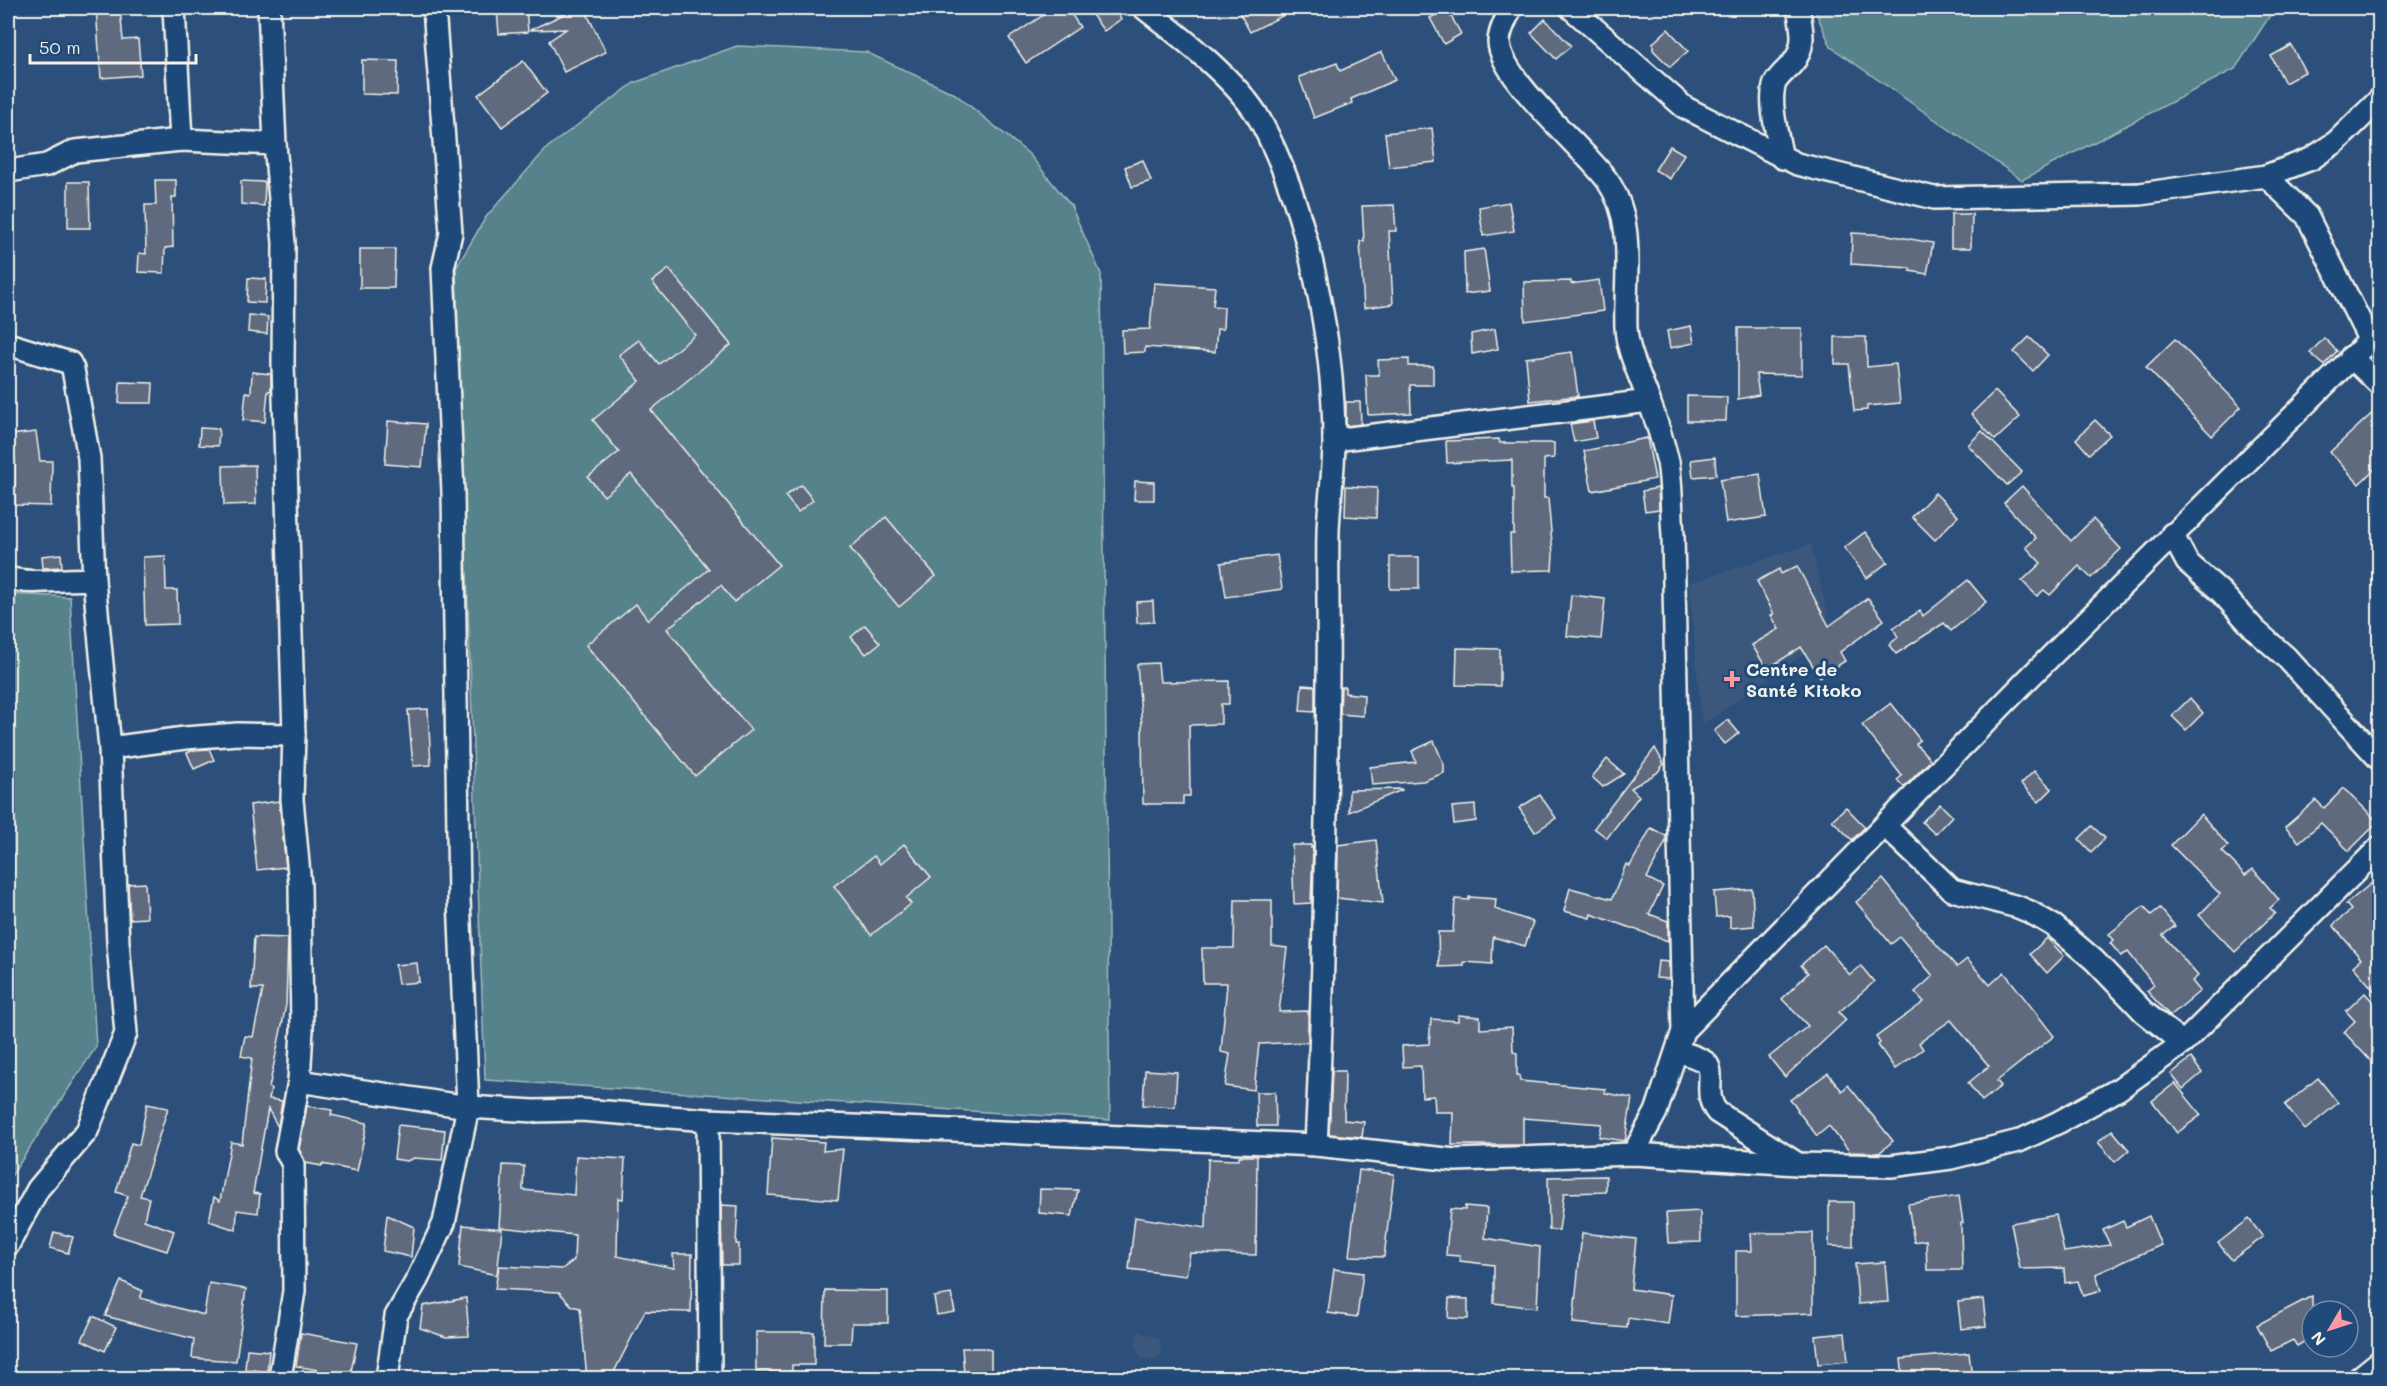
<svg xmlns="http://www.w3.org/2000/svg" width="2387" height="1386" viewBox="0 0 2387 1386" font-family="Mali,sans-serif">
	<style>
		.built { fill: #3b587c }
		.green { fill: #54828b; stroke: #a4baba; stroke-width: 1.5 }
		.building { fill: #5f6a7f; stroke: #f4f1e8; stroke-width: 1.5 }
		.lines { fill: none; stroke-linecap: round; stroke-linejoin: round }
		.street-casing { stroke: #f4f1e8; stroke-width: 26 }
		.street { stroke: #1f4a7a; stroke-width: 21 }
		.poi-dot { fill: #ff9aa2; stroke: #1f4a7a; stroke-width: 2 }
		.labels { text-anchor: middle; dominant-baseline: central; stroke-width: 6; stroke-linejoin: round; paint-order: stroke }
		.poi-label { font-size: 18px; font-weight: bold; fill: #f4f1e8; stroke: #1f4a7a; text-anchor: start }
	</style>
	<rect width="100%" height="100%" fill="#2c507b"/>
	<filter id="ink" filterUnits="userSpaceOnUse"><feTurbulence type="fractalNoise" baseFrequency=".0167" numOctaves="2"/><feDisplacementMap in="SourceGraphic" scale="12" xChannelSelector="R" yChannelSelector="G"/><feConvolveMatrix kernelMatrix="1 2 1 2 8 2 1 2 1" color-interpolation-filters="sRGB"/></filter>
	<g filter="url(#ink)">
		<g class="built">
			<path d="M1811 544 1832 634 1702 725 1689 583Z"/>
			<path d="M1138 1331 1159 1338 1162 1355 1155 1360 1141 1358 1136 1347Z"/>
		</g>
		<g class="green">
			<path d="M1814 8H2275L2235 69 2022 180 1831 47Z"/>
			<path d="M737 46 866 52 955 94 1029 154 1071 206 1101 274 1110 1120 485 1080 456 268 486 217 548 147 634 83Z"/>
			<path d="M8 594 70 597 96 1047 8 1181Z"/>
		</g>
		<g class="building">
			<path d="M96 8H120L123 40 138 39 141 75 101 78Z"/>
			<path d="M526 8 528 32 499 34 497 10Z"/>
			<path d="M577 8H584L606 52 564 72 549 41 566 29 530 30Z"/>
			<path d="M1054 8H1067L1080 27 1026 63 1009 38Z"/>
			<path d="M1102 8H1113L1121 19 1104 31 1092 15Z"/>
			<path d="M1237 8H1298L1250 32Z"/>
			<path d="M1447 9 1461 34 1444 44 1430 18Z"/>
			<path d="M1545 19 1571 46 1556 59 1531 33Z"/>
			<path d="M1668 29 1688 51 1670 67 1653 50V43Z"/>
			<path d="M2291 45 2305 72 2285 83 2271 56Z"/>
			<path d="M1382 52 1395 80 1351 99 1352 103 1314 118 1299 77 1337 63 1340 71Z"/>
			<path d="M362 60 398 61 397 95 362 94Z"/>
			<path d="M523 61 547 93 502 127 478 95Z"/>
			<path d="M1432 128 1436 162 1389 167 1385 133Z"/>
			<path d="M1670 146 1684 154 1670 179 1655 170Z"/>
			<path d="M1143 160 1151 181 1132 187 1125 167Z"/>
			<path d="M155 180H176V197H172L173 247 165 248 164 273 138 272 139 253 146 254 145 205H156Z"/>
			<path d="M241 181 265 182 264 206 241 204Z"/>
			<path d="M68 182H89L90 228H68Z"/>
			<path d="M1509 202 1514 231 1483 236 1479 207Z"/>
			<path d="M1394 205 1396 231H1389L1393 304 1364 308 1360 241H1364L1362 206Z"/>
			<path d="M1951 214H1972L1971 248H1951Z"/>
			<path d="M1852 233 1888 235 1933 243 1927 274 1910 271V268L1851 264Z"/>
			<path d="M360 249H395L394 288H360Z"/>
			<path d="M1484 249 1490 291 1465 294 1464 252Z"/>
			<path d="M669 269 731 345 651 410 779 565 734 602 721 585 667 629 751 730 695 776 586 645 636 604 648 620 709 569 631 474 604 496 588 477 619 452 593 420 640 381 619 355 639 340 659 364 695 335 652 282Z"/>
			<path d="M248 278 266 279 265 303 247 302Z"/>
			<path d="M1599 280 1603 311 1525 321 1524 282 1571 281V284Z"/>
			<path d="M1154 283 1215 287 1213 306 1224 307 1223 329H1217L1215 352 1145 347V352L1123 353 1122 330 1150 329Z"/>
			<path d="M249 315 268 317 267 334 248 332Z"/>
			<path d="M1691 326 1694 343 1670 348 1667 331Z"/>
			<path d="M1738 328H1802V375L1756 374 1759 395 1738 399Z"/>
			<path d="M1495 329 1498 349 1472 354 1471 334Z"/>
			<path d="M1835 337H1866L1867 367 1896 364 1900 403 1867 406V410L1854 411 1849 364H1835Z"/>
			<path d="M2029 337 2048 355 2033 371 2014 352Z"/>
			<path d="M2324 338 2337 351 2324 365 2310 353Z"/>
			<path d="M2175 339 2241 407 2212 436 2146 367Z"/>
			<path d="M1572 352 1578 396 1530 401 1526 358Z"/>
			<path d="M1409 359V366H1433V385H1410L1411 413 1368 415 1366 375H1379L1378 360Z"/>
			<path d="M252 372 271 374V391H268L265 422 243 420 246 392 251 393Z"/>
			<path d="M120 382 153 383 152 403H119Z"/>
			<path d="M1995 391 2020 417 1995 440 1971 414Z"/>
			<path d="M1687 396 1727 397 1726 421H1687Z"/>
			<path d="M1346 402H1360L1361 424 1346 426Z"/>
			<path d="M2379 407V465L2359 484 2330 452Z"/>
			<path d="M2095 420 2110 435 2089 454 2076 439Z"/>
			<path d="M388 421 426 424 422 467 385 464Z"/>
			<path d="M1593 421 1596 438 1574 442 1570 424Z"/>
			<path d="M200 428 219 429 218 446 199 445Z"/>
			<path d="M1982 431 2022 472 2007 485 1968 445Z"/>
			<path d="M36 432 40 461H52L51 506 15 505V459L11 435Z"/>
			<path d="M1647 438 1655 479 1592 491 1584 451Z"/>
			<path d="M1499 439 1500 443H1554V458L1544 459V498H1548L1553 554 1552 570 1511 571 1510 534H1514V488H1512V460L1447 463 1446 441Z"/>
			<path d="M1715 457 1716 475 1693 477 1691 460Z"/>
			<path d="M255 465 256 504 224 505 223 466Z"/>
			<path d="M1760 474 1766 517 1726 523 1720 480Z"/>
			<path d="M1135 481 1154 482V500H1134Z"/>
			<path d="M801 485 813 500 798 512 785 496Z"/>
			<path d="M1346 486 1377 488 1376 518 1345 516Z"/>
			<path d="M2022 486 2071 541 2093 519 2121 549 2091 578 2079 566 2050 595 2044 590 2037 596 2022 581 2041 563 2026 547 2036 538 2004 503Z"/>
			<path d="M1658 488 1659 509 1645 511 1642 491Z"/>
			<path d="M1935 493 1958 516 1935 540 1912 517Z"/>
			<path d="M886 517 936 576 899 607 850 548Z"/>
			<path d="M1865 532 1888 562 1867 578 1844 548Z"/>
			<path d="M61 554 62 567 43 568 42 556Z"/>
			<path d="M1277 555 1282 589 1226 597 1221 563Z"/>
			<path d="M165 556 166 590H177L178 624 145 625 143 557Z"/>
			<rect x="1390" y="557" width="29" height="32"/>
			<path d="M1797 566 1829 626 1868 598 1884 620 1840 652 1845 661 1820 677 1801 647 1767 669 1752 645 1779 629 1771 615 1774 614 1757 581 1779 569 1781 574Z"/>
			<path d="M1968 580 1986 602 1951 631 1944 623 1896 654 1889 645 1898 637 1893 628 1920 611 1923 616Z"/>
			<path d="M1571 595 1605 599 1601 639 1567 636Z"/>
			<path d="M1153 601 1154 622 1137 623 1136 602Z"/>
			<path d="M865 625 880 643 866 654 851 637Z"/>
			<path d="M1457 648 1500 649V686L1456 685Z"/>
			<path d="M1158 663 1160 682 1229 681V704H1221V724L1189 725 1190 796H1183V804H1143L1142 727 1137 664Z"/>
			<path d="M1302 685 1315 686V712L1300 711Z"/>
			<path d="M1341 687H1345V693L1364 695 1363 716 1340 714Z"/>
			<path d="M2190 698 2203 713 2186 730 2172 716Z"/>
			<path d="M1891 703 1920 740 1916 744 1931 760 1904 787 1897 780 1902 776 1862 725Z"/>
			<path d="M428 709 431 765 413 766 408 710Z"/>
			<path d="M1728 720 1739 733 1725 744 1714 731Z"/>
			<path d="M1434 741 1444 765V773L1423 781 1372 785 1370 767 1416 762 1412 751Z"/>
			<path d="M1655 748 1664 764 1657 773 1631 788 1639 796 1607 838 1594 828Z"/>
			<path d="M209 749 214 760 194 769 187 753 194 750Z"/>
			<path d="M1607 759 1624 774 1603 787 1592 777Z"/>
			<path d="M2034 771 2052 789 2039 802 2021 784Z"/>
			<path d="M2344 788 2378 822 2349 851 2321 823 2299 842 2285 827 2316 800 2324 808Z"/>
			<path d="M1401 789 1402 790 1349 812V790Z"/>
			<path d="M1540 795 1556 818 1535 832 1519 808Z"/>
			<path d="M279 801 286 867 257 870 250 805Z"/>
			<path d="M1940 804 1952 816 1935 834 1922 822Z"/>
			<path d="M1475 805 1476 821 1454 824 1452 807Z"/>
			<path d="M1846 807 1865 827 1852 840 1832 820Z"/>
			<path d="M2201 814 2228 846 2222 851 2245 875 2253 869 2279 900 2270 908 2275 913 2235 952 2199 915 2220 894 2171 845Z"/>
			<path d="M2092 826 2105 838 2091 852 2079 839Z"/>
			<path d="M1651 828 1666 836V841L1647 878 1663 886 1649 914 1668 921V941L1591 914 1590 918 1564 911 1570 888 1612 899 1626 864 1630 866Z"/>
			<path d="M1376 840 1383 903 1337 898 1338 845Z"/>
			<path d="M904 844 931 877 906 898 911 904 871 935 834 886 874 856 880 864Z"/>
			<path d="M1292 845H1311V848L1313 847 1311 903 1294 904Z"/>
			<path d="M2379 877V996L2353 966 2361 959 2333 925 2351 910 2346 904Z"/>
			<path d="M1883 879 1918 922 1917 923 1957 967 1967 959 1990 985 2004 972 2054 1036 1997 1081 2001 1086 1982 1101 1968 1083 1989 1066 1951 1020 1919 1043 1923 1049 1895 1069 1878 1045 1880 1043 1876 1037 1924 1002 1915 992 1933 976 1900 937 1891 944 1856 902Z"/>
			<path d="M145 883 147 918 130 919 128 884Z"/>
			<path d="M1752 889 1754 926 1730 928V916L1716 917 1714 892Z"/>
			<path d="M1469 897 1496 899 1495 909 1533 922 1525 946 1493 937 1492 964 1464 962V966L1439 967 1438 932H1453L1455 899 1469 900Z"/>
			<path d="M1235 900H1272V946L1287 948 1279 1012 1308 1011V1042L1259 1044 1254 1090 1225 1086 1230 1054 1221 1052 1227 983H1203L1202 948H1234Z"/>
			<path d="M2144 906 2151 915 2160 908 2175 926 2163 935 2198 976 2192 981 2200 991 2170 1016 2147 991 2154 985 2128 952 2121 956 2110 943 2114 940 2109 934Z"/>
			<path d="M254 937 288 938 286 1005 269 1088 271 1089 269 1099 282 1101 278 1127 268 1109 253 1193 260 1194 258 1213 237 1210 236 1230 209 1221 214 1197 220 1201 231 1142 242 1144 252 1058 241 1056 245 1036 253 1037 263 989H251Z"/>
			<path d="M2047 938 2064 956 2047 973 2030 954Z"/>
			<path d="M1824 945 1850 975 1861 966 1874 982 1839 1012 1846 1020 1785 1077 1769 1057 1808 1026 1782 999 1808 973 1801 965Z"/>
			<path d="M1658 961 1669 962V979L1656 978Z"/>
			<path d="M417 963 419 982 398 984 395 965Z"/>
			<path d="M2365 993 2379 1009V1070L2344 1032 2355 1021 2346 1011Z"/>
			<path d="M1458 1015 1480 1017V1029L1512 1027 1513 1052 1517 1053V1075H1519L1520 1081 1605 1089V1093L1632 1098 1625 1141 1599 1137 1602 1124 1523 1118V1145H1452L1453 1112H1435L1434 1096 1422 1097 1421 1066 1403 1067 1402 1046 1429 1044 1431 1019 1458 1021Z"/>
			<path d="M2191 1058 2202 1073 2183 1089 2171 1074Z"/>
			<path d="M1145 1070 1177 1072 1175 1107 1143 1105Z"/>
			<path d="M1332 1071H1345L1344 1120 1364 1122 1362 1137 1329 1134Z"/>
			<path d="M1828 1073 1842 1091 1848 1085 1893 1141 1879 1153 1850 1152 1829 1126 1817 1136 1797 1110 1798 1109 1790 1100Z"/>
			<path d="M2318 1078 2338 1103 2305 1130 2285 1105Z"/>
			<path d="M2175 1083 2201 1115 2177 1133 2152 1101Z"/>
			<path d="M1256 1092H1275L1276 1126H1257Z"/>
			<path d="M147 1104 168 1108 140 1196 149 1198 144 1220 174 1231 167 1251 113 1234 128 1196 116 1192 131 1143 139 1145Z"/>
			<path d="M307 1106 332 1110 331 1115 367 1123 357 1171 322 1164V1166L306 1163 299 1149Z"/>
			<path d="M398 1125 445 1130 442 1160 414 1158 407 1161 394 1159Z"/>
			<path d="M2112 1130 2129 1150 2115 1162 2098 1142Z"/>
			<path d="M772 1138 824 1142 823 1151 843 1149 838 1200 768 1195Z"/>
			<path d="M576 1156 625 1159 623 1199 618 1198 617 1256 674 1268 673 1254H692L691 1312 645 1311 611 1378H587L580 1308 572 1306 559 1292 495 1289 499 1266 562 1269 574 1260 575 1235 499 1227 503 1165 524 1166 523 1190 574 1195Z"/>
			<path d="M1239 1156H1257L1256 1255 1190 1253 1186 1276 1129 1269 1135 1217 1206 1228 1208 1159 1239 1160Z"/>
			<path d="M1359 1170 1394 1174 1384 1257 1349 1256Z"/>
			<path d="M1606 1176V1192L1564 1193 1559 1230H1549L1548 1177Z"/>
			<path d="M1040 1189 1078 1190 1072 1216 1039 1213Z"/>
			<path d="M1959 1196 1963 1223H1961L1962 1270H1927L1926 1240 1914 1242 1908 1204Z"/>
			<path d="M1829 1202H1853V1247L1829 1246Z"/>
			<path d="M721 1205 738 1206 736 1244H739V1265H722Z"/>
			<path d="M1465 1206 1487 1208 1485 1238 1540 1247 1537 1308 1494 1303V1265L1460 1261V1256L1446 1255 1450 1209 1465 1210Z"/>
			<path d="M1700 1211 1701 1242 1668 1243 1666 1213Z"/>
			<path d="M387 1215 414 1227 411 1257 383 1251Z"/>
			<path d="M2056 1215 2064 1252 2110 1245 2103 1230 2123 1221 2126 1227 2149 1216 2161 1245 2096 1274 2101 1291 2083 1296 2078 1281 2065 1283 2064 1268 2020 1269 2011 1223Z"/>
			<path d="M2249 1219 2263 1237 2232 1260 2218 1243Z"/>
			<path d="M463 1225 502 1229 497 1275 459 1267Z"/>
			<path d="M54 1232 73 1237 68 1253 50 1248Z"/>
			<path d="M1582 1233 1636 1239 1631 1289 1672 1295 1668 1324 1628 1318 1627 1328 1573 1323Z"/>
			<path d="M1751 1233H1813V1313L1736 1316V1251H1752Z"/>
			<path d="M1885 1262 1888 1302 1858 1304 1855 1264Z"/>
			<path d="M1334 1269 1363 1273 1357 1317 1328 1313Z"/>
			<path d="M121 1281 143 1291 140 1298 204 1315 209 1283 246 1289 236 1361 192 1358 194 1339 105 1316Z"/>
			<path d="M825 1290 888 1291V1323H852L851 1343H824Z"/>
			<path d="M951 1294 955 1312 937 1315 934 1297Z"/>
			<path d="M2312 1296V1337L2297 1346 2293 1340 2271 1351 2257 1325Z"/>
			<path d="M466 1298 469 1336 446 1337 420 1328 423 1306Z"/>
			<path d="M1449 1298 1468 1299V1319L1448 1318Z"/>
			<path d="M1983 1299 1986 1326 1961 1329 1958 1302Z"/>
			<path d="M93 1316 116 1327 105 1351 82 1340Z"/>
			<path d="M756 1332H814V1365H792V1372H756Z"/>
			<path d="M301 1333 357 1343 350 1376 296 1366Z"/>
			<path d="M1845 1333 1848 1361 1818 1364 1815 1336Z"/>
			<path d="M962 1348H983L991 1350V1373L964 1374Z"/>
			<path d="M247 1349 269 1351 267 1372 245 1369Z"/>
			<path d="M1969 1353 1972 1378H1903L1901 1359Z"/>
		</g>
		<g class="lines">
			<g class="street-casing">
				<g id="street">
					<path d="M174 8 181 140"/>
					<path d="M269 8 275 144 284 243 283 363 294 735 292 799 300 885 302 1030 299 1081 286 1151 293 1164 294 1291 280 1378"/>
					<path d="M1144 8C1180 36 1239 82 1260 120 1308 208 1334 342 1334 441 1334 471 1329 501 1328 531 1327 579 1329 627 1328 676 1326 832 1324 989 1316 1145"/>
					<path d="M1511 8C1507 17 1499 31 1499 42 1500 79 1584 148 1607 180 1637 222 1624 279 1626 327 1627 352 1641 377 1649 401 1656 420 1663 442 1668 462 1672 485 1671 511 1673 535L1683 1031 1656 1112 1633 1154"/>
					<path d="M1571 8 1684 107 1797 164 1934 198 2140 194 2266 176 2311 159 2336 142 2380 99"/>
					<path d="M1782 158C1778 138 1768 102 1775 83 1778 77 1786 70 1791 65 1807 48 1802 28 1798 8"/>
					<path d="M8 171 47 165 75 151 95 149 181 140 275 144"/>
					<path d="M2266 176 2307 216 2369 339"/>
					<path d="M8 344 70 363 73 369 89 458 94 580 110 748 118 943 126 1033 87 1131 38 1189 8 1245"/>
					<path d="M2351 357 2380 385"/>
					<path d="M1334 440 1649 401"/>
					<path d="M2172 534 2187 562 2221 592 2255 630 2286 657 2380 760"/>
					<path d="M8 578C35 586 66 577 94 580"/>
					<path d="M110 748 185 738 238 734 294 735"/>
					<path d="M1885 826 1952 890 2018 907 2030 912 2054 926 2094 960 2144 1012 2183 1043"/>
					<path d="M1683 1031 2028 679 2380 330"/>
					<path d="M1678 1051C1686 1054 1698 1057 1705 1062 1717 1072 1702 1094 1717 1112L1798 1164"/>
					<path d="M299 1081 468 1107 534 1111 581 1110 708 1120 1316 1145 1455 1160 1633 1154 1798 1164 1891 1166 1951 1158 2019 1141 2059 1122 2119 1089 2183 1043 2380 847"/>
					<path d="M708 1120 710 1378"/>
					<path d="M387 1378 396 1316 417 1280 444 1223 468 1107 459 899 453 493 443 268 451 233 434 8"/>
					<path d="M2359 1378 2380 1361"/>
				</g>
			</g>
			<use href="#street" class="street"/>
		</g>
	</g>
	<path class="poi-dot" d="M1729 670h6v6h6v6h-6v6h-6v-6h-6v-6h6z"/>
	<g class="labels">
		<g class="poi-label">
			<text x="1746" y="669">Centre de<tspan x="1746" dy="21">Santé Kitoko</tspan></text>
		</g>
	</g>
	<rect width="2387" height="1386" fill="none" stroke="#1f4a7a" stroke-width="30"/>
	<rect x="15" y="15" width="2357" height="1356" fill="none" stroke="#f4f1e8" stroke-width="2" filter="url(#ink)"/>
	<g transform="translate(2330 1329) rotate(231)"><circle r="28" fill="#1f4a7a" stroke="#748da6" stroke-width="1.5"/>
	<path d="M0-4.5L10 22L0 15L-10 22Z" fill="#ff9aa2"/>
	<text y="-9" font-size="16" font-weight="bold" text-anchor="middle" fill="#f4f1e8">N</text>
	</g>
	<path d="M30 54v9h166v-9" fill="none" stroke="#f4f1e8" stroke-width="3"/>
	<text x="39" y="54" font-size="18" fill="#f4f1e8" stroke="#1f4a7a" stroke-width="4.5" paint-order="stroke">50 m</text>
</svg>
